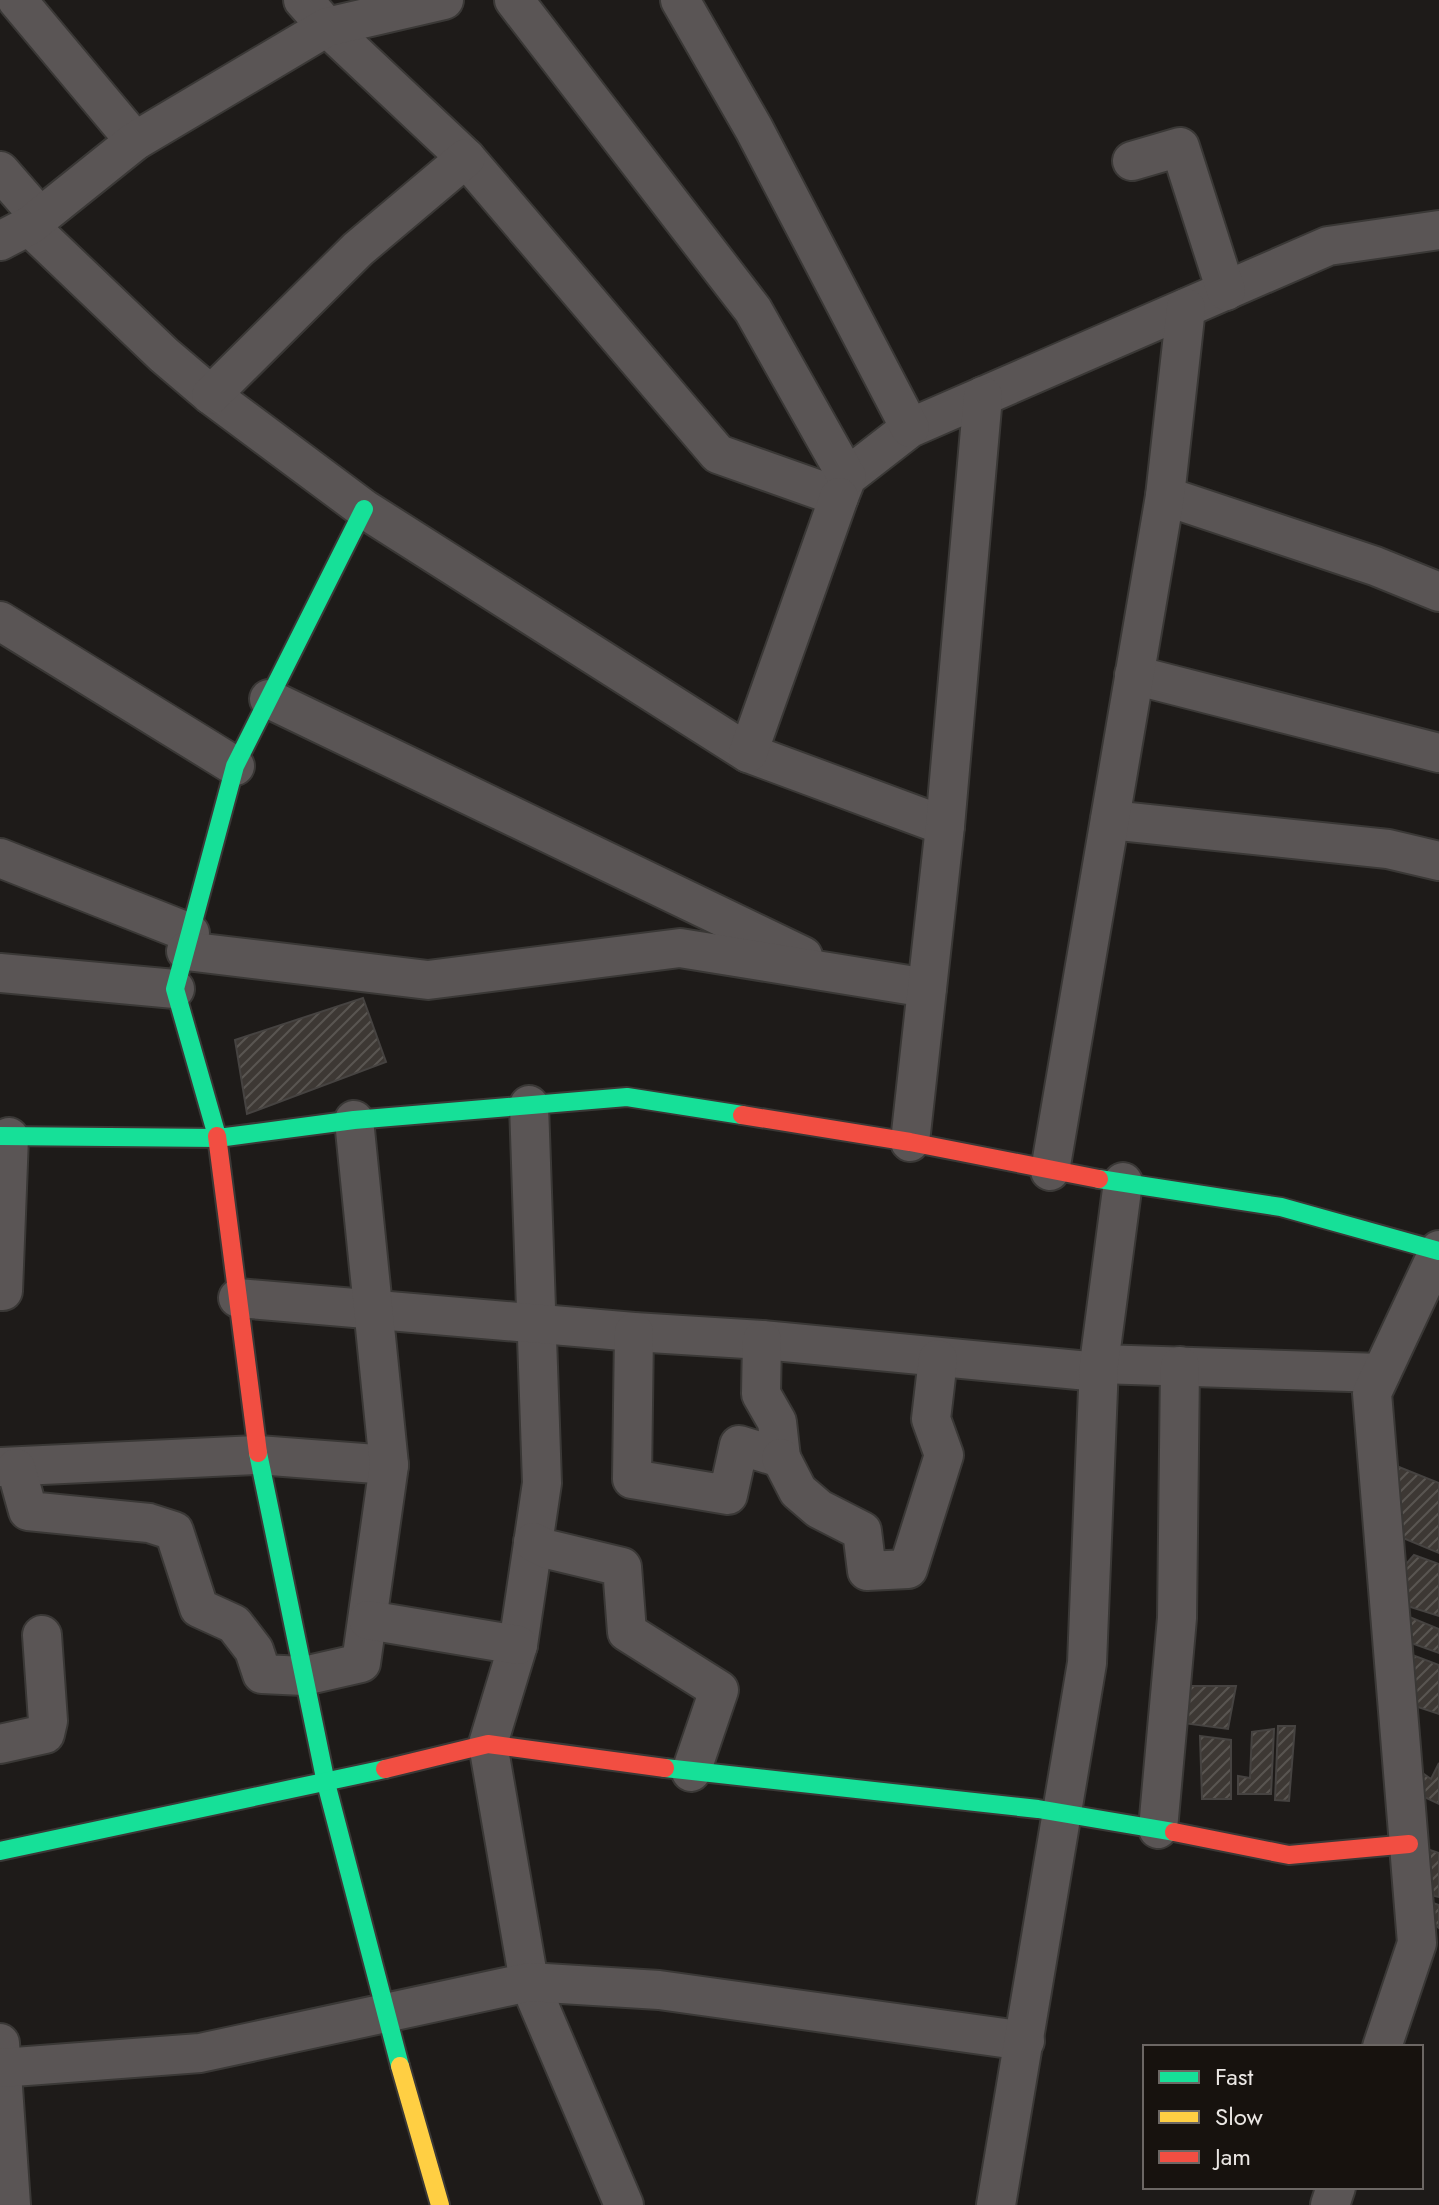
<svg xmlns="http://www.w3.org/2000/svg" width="1439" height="2205" viewBox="0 0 1439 2205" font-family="Jost,sans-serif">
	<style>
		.building { fill: url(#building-hatch); stroke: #464341; stroke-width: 2 }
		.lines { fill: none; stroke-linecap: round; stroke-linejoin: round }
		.street-casing { stroke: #3a3836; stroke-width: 42 }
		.fast-casing { stroke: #3a3836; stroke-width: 22 }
		.slow-casing { stroke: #3a3836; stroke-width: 22 }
		.jam-casing { stroke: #3a3836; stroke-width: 22 }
		.street { stroke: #5a5555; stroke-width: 38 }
		.fast { stroke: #16e098; stroke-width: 18 }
		.slow { stroke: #ffcf43; stroke-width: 18 }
		.jam { stroke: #f24e42; stroke-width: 18 }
	</style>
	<defs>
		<pattern id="building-hatch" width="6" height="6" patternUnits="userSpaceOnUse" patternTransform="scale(2)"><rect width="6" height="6" fill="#3d3834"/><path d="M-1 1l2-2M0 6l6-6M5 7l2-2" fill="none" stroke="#595551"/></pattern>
	</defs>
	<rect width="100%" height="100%" fill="#1e1b19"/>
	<g class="building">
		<path d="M363 998 386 1062 247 1114 235 1040Z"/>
		<path d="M1389 1463 1439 1483V1553L1391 1533Z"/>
		<path d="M1414 1555 1439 1564V1616L1401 1604 1399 1572Z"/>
		<path d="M1402 1614 1439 1629V1653L1400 1639Z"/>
		<path d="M1407 1653 1439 1665V1714L1406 1703Z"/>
		<path d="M1178 1686H1236L1228 1729 1175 1722Z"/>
		<path d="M1278 1726H1295L1289 1801 1275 1800Z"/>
		<path d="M1274 1729 1271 1794H1238V1776L1250 1778 1252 1732Z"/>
		<path d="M1200 1736 1231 1740V1799H1202Z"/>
		<path d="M1439 1763V1804L1416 1793 1414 1767 1431 1779Z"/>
		<path d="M1421 1847 1439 1853V1897L1434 1896Z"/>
		<path d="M1433 1903 1439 1905V1928L1423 1917Z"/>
	</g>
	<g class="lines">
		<g class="street-casing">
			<g id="street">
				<path d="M17 0 135 141"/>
				<path d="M303 0 327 27 466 158 718 454 839 497 847 477 910 428 1328 246 1439 230"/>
				<path d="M514 0 753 310 847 477"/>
				<path d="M680 0 754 129 910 428"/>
				<path d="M1132 161 1180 147 1226 291"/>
				<path d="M0 171 40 217"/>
				<path d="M29 226 164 355 211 395 364 509 748 753 945 826"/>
				<path d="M0 241 29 226 135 141 327 27 444 0"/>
				<path d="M211 395 358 249 466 158"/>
				<path d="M1165 496 1375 566 1439 592"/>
				<path d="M0 621 235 766"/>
				<path d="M1134 675 1439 753"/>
				<path d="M269 699 803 956"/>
				<path d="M748 753 839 497"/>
				<path d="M1110 820 1388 849 1439 861"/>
				<path d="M0 858 190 933"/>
				<path d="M186 951 428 980 680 948 927 988"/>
				<path d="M0 973 175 989"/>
				<path d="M529 1105 542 1483 518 1645 488 1744 529 1982 624 2205"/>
				<path d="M910 1142 945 826 983 396"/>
				<path d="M1050 1171 1165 496 1186 308"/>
				<path d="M0 1291H3L9 1137"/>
				<path d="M238 1298 634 1332 762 1340 1099 1372"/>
				<path d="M634 1332 632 1479 728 1495 739 1445 781 1458 777 1422 761 1394 762 1340"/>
				<path d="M1099 1364 1381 1373"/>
				<path d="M781 1458 798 1491 819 1509 862 1531 867 1571 908 1569 944 1455 931 1419 938 1359"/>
				<path d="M0 1467 258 1455 389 1465"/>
				<path d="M16 1468 28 1511 149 1523 174 1531 199 1608 234 1624 254 1650 262 1674 304 1676 361 1663 389 1465 354 1120"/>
				<path d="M533 1542 547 1549 622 1567 627 1632 719 1690 691 1772"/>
				<path d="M368 1620 518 1645"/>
				<path d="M0 1744 45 1734 48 1721 42 1635"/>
				<path d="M1158 1829 1177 1618 1180 1366"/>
				<path d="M0 2043 11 2205"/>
				<path d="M1382 2047 1417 1943 1372 1393 1439 1250"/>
				<path d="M0 2068 200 2053 529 1982 659 1990 1025 2041"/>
				<path d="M996 2205 1087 1663 1099 1364 1123 1182"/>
				<path d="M1330 2205 1336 2187"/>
			</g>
		</g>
		<g class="fast-casing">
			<g id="fast">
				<path d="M0 1136 218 1138 354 1120 627 1097 742 1115"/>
				<path d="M217 1136 175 989 235 766 364 509"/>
				<path d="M1099 1179 1281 1207 1439 1251"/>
				<path d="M258 1453 326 1783 400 2066"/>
				<path d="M665 1768 1038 1809 1174 1832"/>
				<path d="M0 1851 385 1769"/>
			</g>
		</g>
		<g class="slow-casing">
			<path id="slow" d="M400 2066 440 2205"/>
		</g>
		<g class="jam-casing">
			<g id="jam">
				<path d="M742 1115 910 1142 1099 1179"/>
				<path d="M217 1136 258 1453"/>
				<path d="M385 1769 488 1744 665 1768"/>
				<path d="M1174 1832 1289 1855 1409 1844"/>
			</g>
		</g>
		<use href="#street" class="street"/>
		<use href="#fast" class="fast"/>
		<use href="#slow" class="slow"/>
		<use href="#jam" class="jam"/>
	</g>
	<rect x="1143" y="2045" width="280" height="144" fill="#17120e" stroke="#6c6764" stroke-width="2"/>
	<rect x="1159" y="2071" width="40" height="12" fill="#16e098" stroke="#6c6764" stroke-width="2"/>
	<text x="1215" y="2085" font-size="24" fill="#ebe7e4">Fast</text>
	<rect x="1159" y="2111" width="40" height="12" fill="#ffcf43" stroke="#6c6764" stroke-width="2"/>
	<text x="1215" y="2125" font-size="24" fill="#ebe7e4">Slow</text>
	<rect x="1159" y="2151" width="40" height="12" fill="#f24e42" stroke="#6c6764" stroke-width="2"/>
	<text x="1215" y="2165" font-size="24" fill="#ebe7e4">Jam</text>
</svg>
